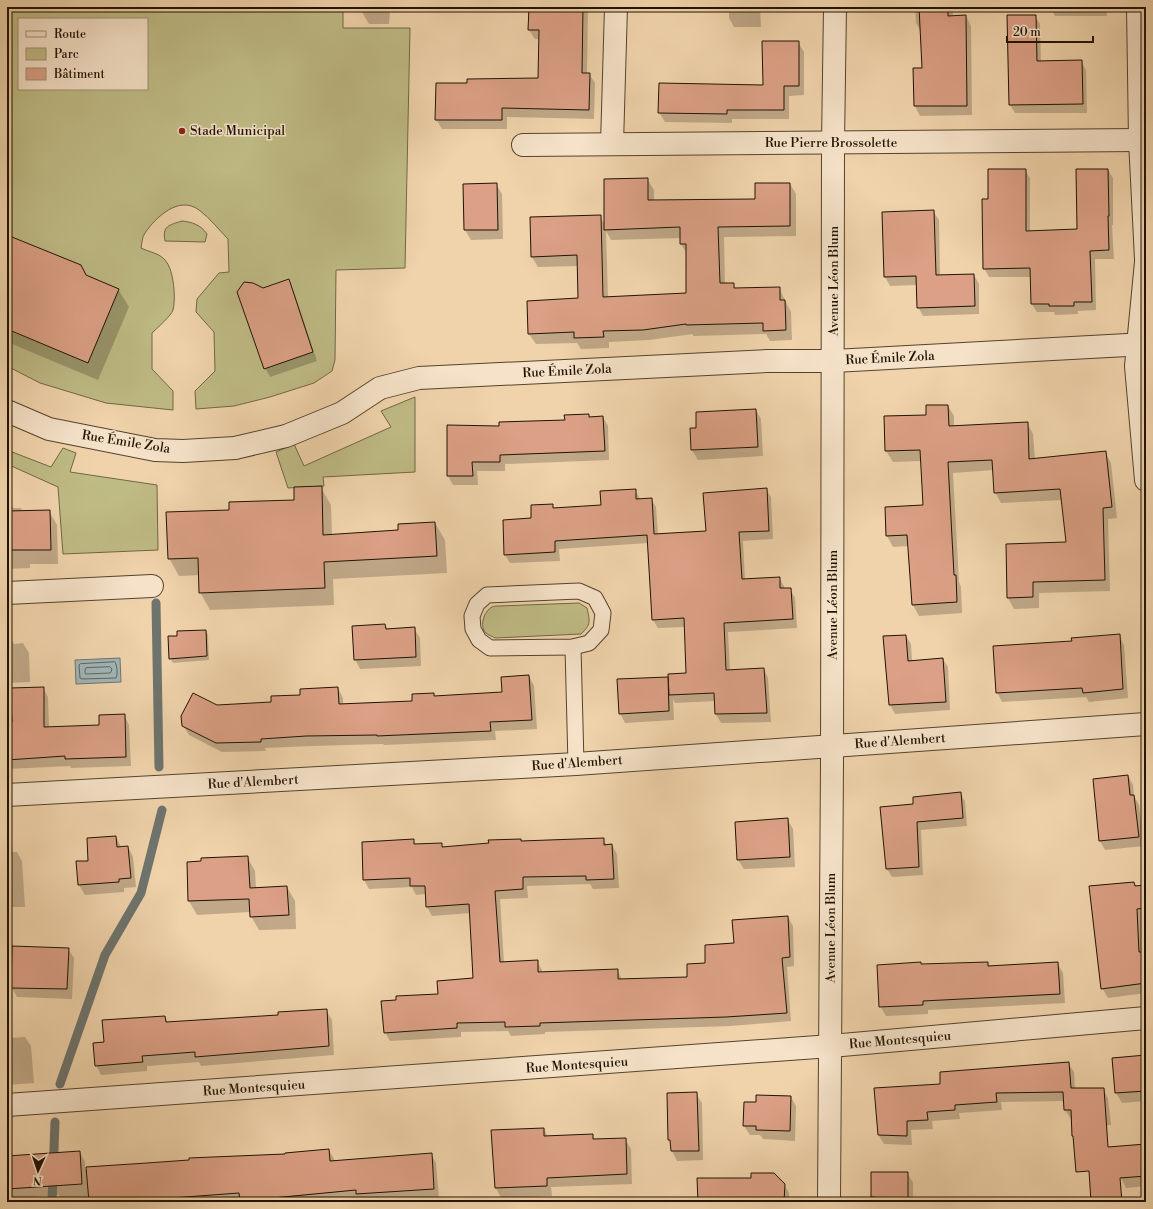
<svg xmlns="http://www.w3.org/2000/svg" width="1153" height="1209" viewBox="0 0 1153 1209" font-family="'Libre Bodoni',serif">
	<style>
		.green { fill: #bfbb85; stroke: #706744; fill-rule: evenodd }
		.water { fill: #a0b4b6; stroke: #6d746e }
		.shadow { fill: #0003; fill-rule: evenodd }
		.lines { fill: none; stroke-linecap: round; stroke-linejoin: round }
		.shore { stroke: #60645c; stroke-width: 1 }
		.stream { stroke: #6d746e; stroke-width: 9 }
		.building { fill: #dba085; stroke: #201303 }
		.service-casing { stroke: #54432d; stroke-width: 17 }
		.minor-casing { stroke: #54432d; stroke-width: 24 }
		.service { stroke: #f5e2c8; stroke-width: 15 }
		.minor { stroke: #f5e2c8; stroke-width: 22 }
		.poi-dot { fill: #8f2418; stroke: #f5e2c8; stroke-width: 1.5 }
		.labels { text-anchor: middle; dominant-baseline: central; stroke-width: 3; stroke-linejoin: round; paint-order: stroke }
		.poi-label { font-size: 13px; fill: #201303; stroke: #f5e2c8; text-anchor: start }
		.street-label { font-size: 13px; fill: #201303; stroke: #f5e2c8 }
	</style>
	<rect width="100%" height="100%" fill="#f0d3ab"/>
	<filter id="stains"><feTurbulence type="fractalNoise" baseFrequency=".005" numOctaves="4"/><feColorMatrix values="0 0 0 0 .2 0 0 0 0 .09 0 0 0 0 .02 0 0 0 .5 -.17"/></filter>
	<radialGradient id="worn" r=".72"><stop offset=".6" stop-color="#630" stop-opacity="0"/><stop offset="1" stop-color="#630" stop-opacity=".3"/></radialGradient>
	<g class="green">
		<path d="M7 7H343V28H410L405 268 336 270 335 360 332 371 314 383 270 397 234 406 196 409 195 391 215 371 214 332 196 312 197 299 219 273 229 272 228 239C219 230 210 218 199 210 179 195 156 217 145 233 142 237 142 243 141 248 149 252 159 253 165 260 174 269 176 299 173 310 172 315 156 329 152 333V369L173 391V410L106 403 40 383 7 366ZM19 19H147V89H19Z"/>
		<path d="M182 221C192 222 201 225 207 234L205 242 165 241C162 226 169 225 182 221Z"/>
		<path d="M415 397V472L323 477 324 486 288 488 276 452 294 444 304 466 391 427 381 411Z"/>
		<path d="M63 448 76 453 70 472 157 485 158 550 63 554 58 487 7 464V450L51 467Z"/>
		<path d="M579 603 587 608C590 621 591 625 581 634L495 638C492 636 488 635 486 633 479 626 484 611 492 607 494 606 497 606 499 606Z"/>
	</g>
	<path class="water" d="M120 658 121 682 76 684 75 660Z"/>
	<g class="shadow">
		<path d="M362 7H415V11H390L389 24H369L362 12Z"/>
		<path d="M530 7H588L587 74H589L595 83 594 119 507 117V129H442L436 119 468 84 539 79 540 39H535L529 30Z"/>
		<path d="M666 7H760L761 27H734L729 18V10H668Z"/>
		<path d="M915 7H953V17L966 16 971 26 972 115 920 116 915 106 914 69H923L921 32 916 23Z"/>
		<path d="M1050 7H1106L1107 16H1055Z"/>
		<path d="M1035 16 1040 24 1041 62 1081 61 1086 70 1087 113H1015L1010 105Z"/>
		<path d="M798 42 804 52V95L789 96V119H732V123L665 122 659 112 764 86Z"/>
		<path d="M1025 170 1030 178V232L1078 230 1108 170 1113 178V225H1112L1114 259H1095L1096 310 1078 311V314L1055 315 1054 312H1037L1032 304 1031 277H989L984 268 989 200Z"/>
		<path d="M647 179 654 190V201L756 200 790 184 796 194V236L724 237 725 284H733L736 289 779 288 791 312 792 340 770 341 766 334 693 336V334L649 340 609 342V348L581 349 577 343 536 344 529 334 579 299V266L538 267 532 257 600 216 605 225ZM606 231 611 240 681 238V244L687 254V294L608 298Z"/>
		<path d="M496 184 502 194 503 239 471 240 465 230 464 185Z"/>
		<path d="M933 211 939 220 940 276 974 275 979 284V314L923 316 918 307 917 285 890 286 885 277Z"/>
		<path d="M7 236 86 276 118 289 129 307 98 380 7 342Z"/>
		<path d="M288 281 293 289 317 361 270 377 265 368 263 289Z"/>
		<path d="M948 406 954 416V427L1027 423 1033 434 1035 459 1105 452 1111 463 1117 518 1108 519 1110 591 1039 593V608L1014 609 1008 598 1007 545 1067 543 1063 500 1001 503 995 492 994 470 953 473 959 582 961 587 962 613 919 616 913 605 909 546 893 547 887 536 924 506 922 461 893 462 886 451V417L927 416Z"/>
		<path d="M756 410 761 419 763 456 698 460 692 450 691 429H697Z"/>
		<path d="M588 415 590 418 603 417 608 426 609 460 505 464V471H477L478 485H453L448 476V426L500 427 566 421Z"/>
		<path d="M321 488 331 505 332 535 400 531 435 523 445 540 447 573 333 579 334 605 210 610 200 592V575L179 576 169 558 231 511 295 501Z"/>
		<path d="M766 489 771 497 773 539 743 541 745 580 779 578 784 586V589H790L795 598 797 628 728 632 730 671 764 669 768 678 771 722 721 723 716 714V701L675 703 673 699 674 720 625 723 620 713 667 678 669 681 687 674 685 627 658 628 653 620 648 543 559 549 560 561 510 563 505 555 532 519 552 505 554 509 602 506 635 490 640 499H651L656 507 658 534 707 532Z"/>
		<path d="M7 503 13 508H21L23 512 49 511 57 525 58 564H30V568L7 569Z"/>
		<path d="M385 625 388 630 414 628 420 638 421 666 360 669 355 659Z"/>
		<path d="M206 631 208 635 209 660 173 663 170 658 178 636Z"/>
		<path d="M1119 635 1124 645 1128 698 1089 702 1086 697 1002 702 997 692 1073 642Z"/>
		<path d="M906 636 911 644 912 661 943 659 948 667 950 710 895 714 890 705 884 637Z"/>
		<path d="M7 638H10L14 644 23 643 29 653 30 682 7 683Z"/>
		<path d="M529 676 534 686 537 729 495 731 496 740 384 745 383 744 312 746 265 748 266 751 222 752 189 735 183 725 217 706 272 703 301 696 338 688 343 698V705L413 702 434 694 435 697 503 693Z"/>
		<path d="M43 688 48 697 49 728 100 726 124 715 129 725 131 766 71 768 70 766 7 769V723H13Z"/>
		<path d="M1128 776 1133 785 1134 796 1139 805 1144 846 1105 850 1100 841Z"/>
		<path d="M960 793 965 801 967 826 921 830 923 875 892 877 887 869 914 805Z"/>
		<path d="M787 819 793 829 795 867 744 869 738 860Z"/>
		<path d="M116 837 121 847H128L133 857 136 887 124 888V892L85 895 79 885 77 862 89 861Z"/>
		<path d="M603 839 607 845H612L617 854 619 888 593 889 590 884 527 886 528 898 500 899 504 963 537 961 542 970V972L617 970 622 979 688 978 706 964 735 944 788 917 793 926 794 966 787 967 791 1021 731 1026 545 1032V1034L511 1036 508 1031 461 1032V1037L390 1041 385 1032 439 995 474 979 471 913 432 916 427 907 426 894 416 895 412 887 369 889 364 880 413 840 416 845 441 844 443 848 521 842Z"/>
		<path d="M7 852H17L22 861 25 907H7Z"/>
		<path d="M247 857 255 871 256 888 287 887 295 901 296 929 259 930 251 916 250 912 197 915 189 901Z"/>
		<path d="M1134 883 1136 887 1146 886V918H1142L1144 958H1146V993L1108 998 1102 988Z"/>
		<path d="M68 949 74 958 72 999 17 997 12 988Z"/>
		<path d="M988 963 990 967 1057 963 1063 973 1065 1003 928 1010V1014L886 1016 880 1006 922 965Z"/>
		<path d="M326 1010 332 1020 334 1055 201 1066 199 1062 147 1066V1071L101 1075 96 1065 165 1017 168 1023 279 1016Z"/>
		<path d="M25 1037 31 1046 34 1083 7 1085V1038Z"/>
		<path d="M1146 1056V1101L1122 1103 1116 1093 1113 1059Z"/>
		<path d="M1068 1063 1074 1072 1075 1089H1103L1108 1098 1111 1125 1077 1128 1065 1110V1101L1001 1102 1002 1110 959 1113 960 1119 932 1121 933 1129 911 1130 912 1145 884 1144 878 1134 941 1085Z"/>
		<path d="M696 1094 702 1103 703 1160 677 1161 672 1151 671 1144 669 1140Z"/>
		<path d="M791 1097 796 1106 795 1141 763 1139 760 1135H750L744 1126 757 1103Z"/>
		<path d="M544 1129 548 1137 592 1135 595 1140 625 1139 631 1149 632 1184 551 1187 552 1196 501 1198 496 1188 493 1131Z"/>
		<path d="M1146 1145V1186L1126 1188 1121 1178 1118 1147Z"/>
		<path d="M329 1150 334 1159V1162L431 1154 436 1163 439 1198 382 1202H362L360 1199 331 1202H59V1195L7 1199V1157L80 1152 85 1162V1169L286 1155Z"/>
		<path d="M907 1173 913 1182V1202H875L872 1197Z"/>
		<path d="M784 1184 789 1193V1202H699Z"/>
	</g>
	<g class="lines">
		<g class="shore">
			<path d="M115 662C117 665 118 674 116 678L82 679 80 678 79 665 80 664Z"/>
			<path d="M110 667 112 669 111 672 110 673 86 674 85 673V670L86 668Z"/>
		</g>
		<g class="stream">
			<path d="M156 603 159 767"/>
			<path d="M60 1084 105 955 141 893 162 810"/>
			<path d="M52 1202 55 1122"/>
		</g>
	</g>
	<g class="building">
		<path d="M529 7H583L582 73H590L589 110 502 108V120H435L436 83H467V79L538 78 539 30H528Z"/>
		<path d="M919 7H948V16L966 15 967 106H914L913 68H922Z"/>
		<path d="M1007 15H1036L1037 61 1082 60 1083 104 1009 105Z"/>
		<path d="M762 41H799V86H784V110H727V114L658 113 659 83 763 85Z"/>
		<path d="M988 169H1026V231L1077 229 1076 169H1108L1109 216H1108L1109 250 1090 251 1092 302H1074V306H1049V304H1031L1030 268 983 269 982 199H988Z"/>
		<path d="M648 178V200L755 199V183H790V226L718 227 720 283H734V288L780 287V300H785L786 330 763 331V323L686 325V324L643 330 603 331 604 337 574 338V332L528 334 527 301 578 298 577 255 531 257 530 217 601 215 603 297 686 293V244H680V227L604 230V179Z"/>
		<path d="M497 183 498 230H464L463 184Z"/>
		<path d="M934 210 936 275 974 274 975 306 917 308 916 276 884 277 882 212Z"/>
		<path d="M7 235 81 265 86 275 119 289 88 363 7 329Z"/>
		<path d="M289 279 313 352 264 369 237 292 244 282 253 283 263 288Z"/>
		<path d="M926 405H948L949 426 1028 422 1029 459 1106 451 1112 507 1103 508 1105 580 1033 582V597L1007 598 1006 544 1066 542 1060 489 994 493 992 460 948 462 954 575H956L957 602 912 605 907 535 886 536 885 507 923 505 920 450 885 451 884 416 926 415Z"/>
		<path d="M756 409 758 447 691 450 690 428H696V412Z"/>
		<path d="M589 414V417L603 416 605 451 500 455V462H472L473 476H447V425L499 426V422L565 420 564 415Z"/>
		<path d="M322 486 323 535 398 530V524L435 522 437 556 324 562 325 588 199 593 198 558 168 559 166 512 229 510V502L294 500V487Z"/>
		<path d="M767 488 769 531 739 532 742 579 780 577V588H791L793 619 724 623 726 670 764 668 767 713 715 714 714 693 669 695 668 674 686 673 684 618 652 620 647 535 555 541V552L504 555 503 520 531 518V505L553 504V508L601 505 600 491 636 489V499L652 498 654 534 706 531 703 493Z"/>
		<path d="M50 510 51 550H7V511Z"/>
		<path d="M385 624 386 629 415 627 416 657 354 660 352 626Z"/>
		<path d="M206 630 207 656 169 659 168 636H177V631Z"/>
		<path d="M1120 634 1123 689 1083 693 1082 688 996 693 993 646 1072 641 1071 638Z"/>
		<path d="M906 635 908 661 943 658 946 702 889 705 883 636Z"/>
		<path d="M529 675 532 720 490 722 491 731 377 736V735L306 736 261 739V742L216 743 182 726 181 716 193 693 217 705 271 702V696L300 695V689L338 687 339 704 412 701V694L434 693V696L502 692 501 677Z"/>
		<path d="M668 677 669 711 619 714 617 679Z"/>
		<path d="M44 687V727L99 725V715L125 714 126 757 65 759V756L7 760V722H12L10 688Z"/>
		<path d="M1128 775 1130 795H1134L1139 837 1099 841 1093 779Z"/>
		<path d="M961 792 963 818 917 822 919 867 886 869 880 807 913 804V797Z"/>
		<path d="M788 818 790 857 737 860 735 822Z"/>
		<path d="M116 836 117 847 128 846 131 878 119 879V882L78 885 76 861H88L87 838Z"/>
		<path d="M604 838V845L612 844 614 879 586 880V876L523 877V889L495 891 500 962 538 960V972L618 969V979L687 977V964L705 963V945L734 943 732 920 788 916 790 957 782 958 787 1013 726 1017 540 1023V1026L505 1027V1022L457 1023V1028L384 1033 381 1001 396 1000V996L438 994 437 981 473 978 469 904 426 907 425 886H410V878L363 880 362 842 414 839V844L442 843V847L489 843 488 840 521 839V841Z"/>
		<path d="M248 856 250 888 287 886 289 915 250 917 249 899 188 901 187 862 201 861V858Z"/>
		<path d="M1134 882 1135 886 1146 885V908L1137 909 1139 952H1142L1143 957H1146V983L1101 989 1089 886Z"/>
		<path d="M12 946 69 948 67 989 11 988Z"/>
		<path d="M921 962V964L988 962V966L1058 962 1060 994 923 1001V1005L879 1007 877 965Z"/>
		<path d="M327 1009 329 1046 195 1057V1052L142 1056 143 1062 95 1066 93 1043 104 1042 102 1020 165 1016 166 1022 278 1015V1012Z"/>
		<path d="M1146 1055V1091L1115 1093 1112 1058Z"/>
		<path d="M1069 1062 1071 1088H1104L1108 1147 1146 1144V1176L1120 1178 1122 1202H1091L1089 1171 1076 1172 1073 1136H1072L1071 1110H1064L1063 1092 996 1093 997 1102 955 1105V1110L927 1112 928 1120 907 1121V1136L878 1135 874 1088 940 1084V1072Z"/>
		<path d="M697 1092 699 1151H671L670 1140H668L667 1093Z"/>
		<path d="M756 1095 791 1096 790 1131 756 1130V1126H743L744 1102H756Z"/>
		<path d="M544 1128V1136L593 1134V1139L626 1138 627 1174 547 1178V1186L495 1188 491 1130Z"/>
		<path d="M329 1149 330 1161 432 1153 434 1189 356 1194V1190L262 1199V1202H240L239 1193 158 1199 89 1202 86 1167 147 1163 189 1160V1158L285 1154V1153Z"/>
		<path d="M80 1151 82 1184 7 1189V1156Z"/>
		<path d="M871 1172H908V1202H875V1197H871Z"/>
		<path d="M751 1173H774L785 1184 784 1202H698L697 1178H751Z"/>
	</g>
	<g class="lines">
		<g class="service-casing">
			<g id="service">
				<path d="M579 591 595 598 603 613 601 630 589 643 573 647 490 648 479 640 473 629 472 616 477 604 487 595Z"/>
				<path d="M573 647 576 764"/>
			</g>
		</g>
		<g class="minor-casing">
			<g id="minor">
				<path d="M1138 7 1140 140 1146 259"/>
				<path d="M612 144 616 7"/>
				<path d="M523 145 1140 140"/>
				<path d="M1146 262 1136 366 1146 480"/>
				<path d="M7 411 49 429 155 450 183 451 235 448 286 436 342 413 380 388 419 378 767 361H834L1146 344"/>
				<path d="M7 593 152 586"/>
				<path d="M7 795 576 764 1146 724"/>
				<path d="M7 1105 831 1046 1146 1018"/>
				<path d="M829 1202 832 763 833 143 835 7"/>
			</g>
		</g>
		<use href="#service" class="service"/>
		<use href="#minor" class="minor"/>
	</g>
	<circle class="poi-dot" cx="182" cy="131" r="4"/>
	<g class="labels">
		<g class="poi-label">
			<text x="190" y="131">Stade Municipal</text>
		</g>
		<g class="street-label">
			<text x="831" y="143">Rue Pierre Brossolette</text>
			<text transform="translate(834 281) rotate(-90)">Avenue Léon Blum</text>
			<text transform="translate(890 358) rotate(-3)">Rue Émile Zola</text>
			<text transform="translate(567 371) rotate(-3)">Rue Émile Zola</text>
			<text transform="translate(126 442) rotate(9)">Rue Émile Zola</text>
			<text transform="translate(833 605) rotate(-90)">Avenue Léon Blum</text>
			<text transform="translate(900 741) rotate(-4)">Rue d'Alembert</text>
			<text transform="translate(577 763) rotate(-4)">Rue d'Alembert</text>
			<text transform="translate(253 782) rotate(-3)">Rue d'Alembert</text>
			<text transform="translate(831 928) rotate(-90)">Avenue Léon Blum</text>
			<text transform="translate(900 1040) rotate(-5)">Rue Montesquieu</text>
			<text transform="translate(577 1065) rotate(-4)">Rue Montesquieu</text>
			<text transform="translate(254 1088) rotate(-4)">Rue Montesquieu</text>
		</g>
	</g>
	<rect width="1153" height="1209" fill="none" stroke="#f0d3ab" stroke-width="24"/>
	<rect x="8" y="8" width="1137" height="1193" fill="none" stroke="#201303" stroke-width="2"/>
	<rect x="12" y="12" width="1129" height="1185" fill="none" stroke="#201303"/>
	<rect x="18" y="18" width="130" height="72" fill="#f5e2c8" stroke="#a08f79"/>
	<rect x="26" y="31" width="20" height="6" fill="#f5e2c8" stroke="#a08f79"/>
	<text x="54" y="38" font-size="12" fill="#201303">Route</text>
	<rect x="26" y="48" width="20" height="12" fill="#bfbb85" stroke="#a08f79"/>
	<text x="54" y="58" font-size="12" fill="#201303">Parc</text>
	<rect x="26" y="68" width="20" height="12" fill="#dba085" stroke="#a08f79"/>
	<text x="54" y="78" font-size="12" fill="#201303">Bâtiment</text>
	<g transform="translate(38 1171) rotate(183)" stroke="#f5e2c8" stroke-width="3" paint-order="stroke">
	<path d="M0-3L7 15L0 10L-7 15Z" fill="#201303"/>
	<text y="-6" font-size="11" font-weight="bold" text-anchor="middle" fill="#201303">N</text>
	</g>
	<path d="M1007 36v6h86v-6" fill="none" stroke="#201303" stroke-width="2"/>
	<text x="1013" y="36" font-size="12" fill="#201303" stroke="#f5e2c8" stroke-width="3" paint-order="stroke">20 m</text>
	<rect width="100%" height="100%" filter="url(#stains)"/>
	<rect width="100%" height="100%" fill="url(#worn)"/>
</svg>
